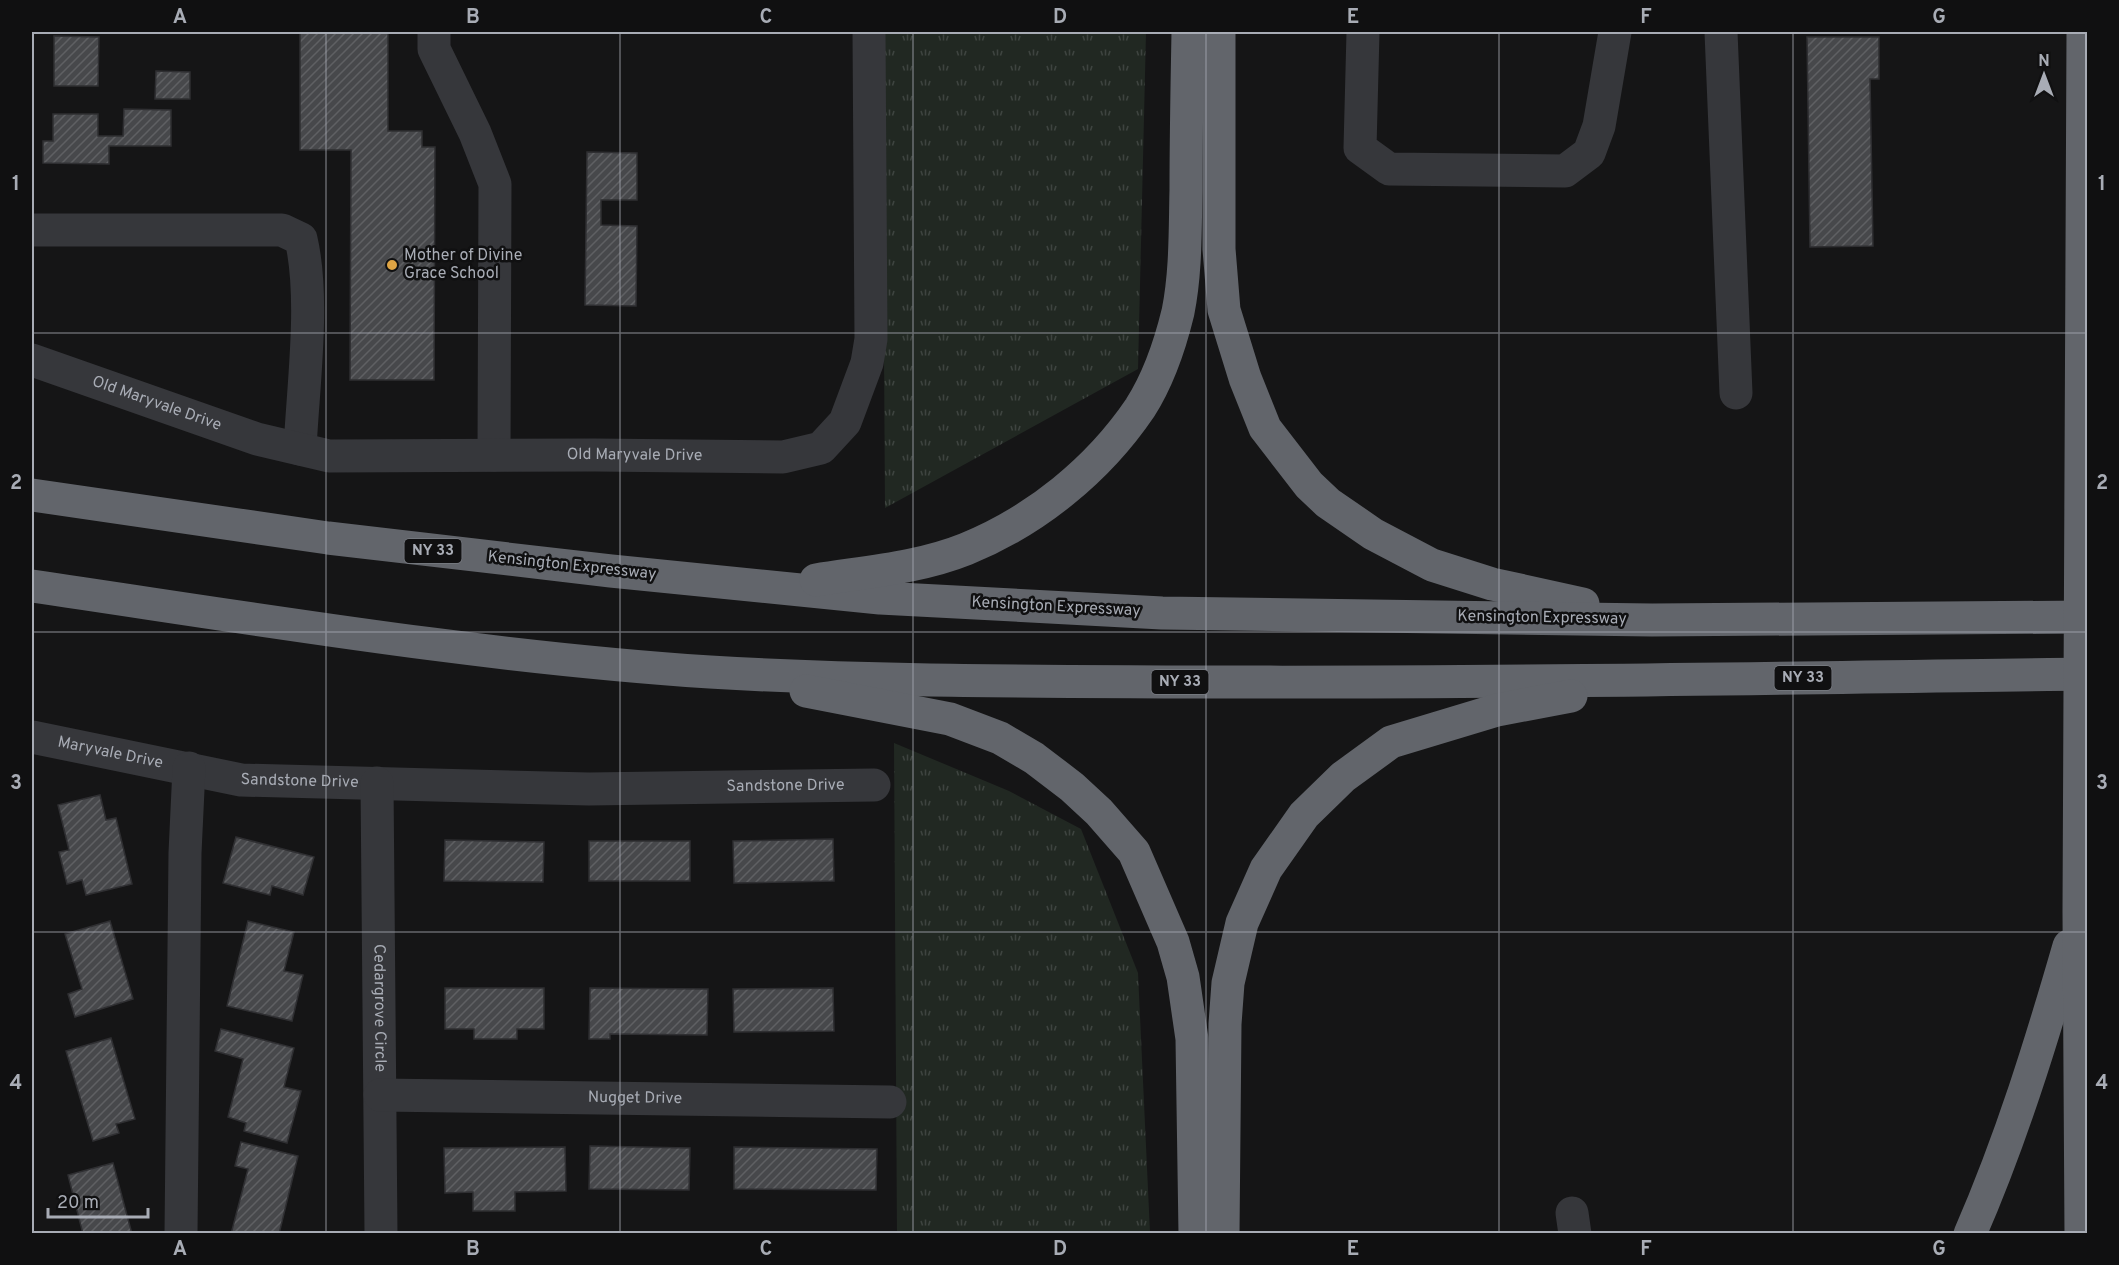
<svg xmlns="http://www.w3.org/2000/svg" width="2119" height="1265" viewBox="0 0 2119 1265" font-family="Overpass,sans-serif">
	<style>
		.grass { fill: url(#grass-tufts) }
		.building { fill: url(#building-hatch); stroke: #2f2f32; stroke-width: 1.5 }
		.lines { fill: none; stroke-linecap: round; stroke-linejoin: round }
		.minor { stroke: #36373b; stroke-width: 33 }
		.highway { stroke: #62656b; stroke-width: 33 }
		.grid { fill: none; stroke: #a8acb5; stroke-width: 1.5; stroke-opacity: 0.55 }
		.poi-dot { fill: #dea444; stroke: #101011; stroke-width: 2 }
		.labels { text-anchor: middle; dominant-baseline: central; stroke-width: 5; stroke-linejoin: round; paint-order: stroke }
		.shield { fill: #101011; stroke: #7a7d84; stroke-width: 1.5 }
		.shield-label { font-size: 15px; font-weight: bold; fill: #a8acb5 }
		.poi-label { font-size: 16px; fill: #a8acb5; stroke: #101011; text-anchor: start }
		.street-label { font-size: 16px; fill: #a8acb5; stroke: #101011 }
		.neatline { fill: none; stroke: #a8acb5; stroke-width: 2 }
		.grid-label { font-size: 20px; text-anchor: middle; font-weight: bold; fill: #a8acb5 }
	</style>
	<defs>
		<pattern id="grass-tufts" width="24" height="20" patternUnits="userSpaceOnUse" patternTransform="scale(1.5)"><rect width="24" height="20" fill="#212822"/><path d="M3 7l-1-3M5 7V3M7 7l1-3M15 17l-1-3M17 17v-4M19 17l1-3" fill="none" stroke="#3e4440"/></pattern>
		<pattern id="building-hatch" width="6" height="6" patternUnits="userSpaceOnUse" patternTransform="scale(1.5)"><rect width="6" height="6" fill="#47484b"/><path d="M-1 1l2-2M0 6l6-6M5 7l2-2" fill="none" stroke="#5f6063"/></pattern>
	</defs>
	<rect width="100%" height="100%" fill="#151516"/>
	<g class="grass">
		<path d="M882 32H1146L1138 369 885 508Z"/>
		<path d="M894 743 1009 791 1081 829 1138 973 1150 1233H897Z"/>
	</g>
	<g class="building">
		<path d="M300 32H388V131H422V147H435L434 380H350L351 150H300Z"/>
		<path d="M54 36 99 37 98 86H54Z"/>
		<path d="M1807 37H1879V79H1870L1873 246 1810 247Z"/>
		<path d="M156 71 190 72V99H155Z"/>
		<path d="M124 109 171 110V146H109V164L43 163V141H53V114H98V136H123Z"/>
		<path d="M587 152 637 153V200H601V225L637 226 636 306 585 305Z"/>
		<path d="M100 795 106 820 116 818 132 884 86 895 82 880 67 884 59 852 69 850 58 805Z"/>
		<path d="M236 837 314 857 303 895 272 886 270 895 223 883Z"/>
		<path d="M833 839 834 881 734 883 733 841Z"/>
		<path d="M445 840 544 842 543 882 444 881Z"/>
		<rect x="589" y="841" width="101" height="40"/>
		<path d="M110 921 133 999 75 1017 68 994 82 989 65 934Z"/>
		<path d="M248 921 294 932 284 971 303 975 292 1021 227 1006Z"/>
		<path d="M445 988H544V1029H517V1039H474V1029H445Z"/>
		<path d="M590 988 708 989 707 1035 610 1034V1039H589Z"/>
		<path d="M833 988 834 1031 734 1032 733 989Z"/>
		<path d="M221 1029 294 1048 284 1087 301 1091 287 1143 244 1131 246 1123 228 1117 243 1059 215 1051Z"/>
		<path d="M111 1038 135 1119 116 1124 119 1133 93 1141 66 1051Z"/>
		<path d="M241 1142 298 1156 279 1234H231L248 1169 235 1166Z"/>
		<path d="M590 1146 690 1148 689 1190 589 1189Z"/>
		<path d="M565 1147 566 1191 515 1192V1211H473V1192L445 1193 444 1148Z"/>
		<path d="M734 1147 877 1149 876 1190 734 1189Z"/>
		<path d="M113 1163 132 1234H83L68 1175Z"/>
	</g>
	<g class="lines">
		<g class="minor">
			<path d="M434 32V49L475 133 495 184 494 455"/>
			<path d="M1363 32 1360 148 1389 169 1565 171 1589 153 1599 126 1615 32"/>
			<path d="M1721 32 1736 393"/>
			<path d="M32 230H282L301 239C315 299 303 386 300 449"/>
			<path id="s1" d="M32 360 257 439 329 456 595 455 783 457 821 448 845 422 867 363 871 339 869 32"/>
			<path id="s2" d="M32 737 241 780 589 789 874 785"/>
			<path id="s3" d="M377 783 381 1234"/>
			<path id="s4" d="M380 1095 890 1102"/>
			<path d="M1572 1213 1575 1234"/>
			<path d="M181 1234 185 853 189 768"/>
		</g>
		<g class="highway">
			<path d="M1219 32V249L1224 310 1245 378 1265 428 1309 485 1328 503 1373 534 1432 565 1492 584 1583 604"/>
			<path d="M32 495 328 538 611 571 880 598 1162 613 1652 620 2088 617"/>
			<path d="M816 580C865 572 919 568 966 549 1035 521 1098 470 1140 408 1158 380 1170 345 1178 312 1186 272 1185 231 1186 190 1186 137 1187 84 1188 32"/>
			<path d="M32 586C257 619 482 657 710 672 875 682 1041 681 1207 682 1500 683 1794 678 2088 674"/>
			<path d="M806 691 950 719 1000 738 1034 758 1072 787 1099 812 1134 852 1173 942 1183 977 1192 1039 1195 1234"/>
			<path d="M1223 1234 1225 1024 1228 983 1242 923 1266 869 1304 815 1343 777 1391 742 1497 710 1571 696"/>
			<path d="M1970 1234C2011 1140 2041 1043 2069 946"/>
			<path d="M2081 1234 2079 912 2083 32"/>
		</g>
	</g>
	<path class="grid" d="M326 32V1234M620 32V1234M913 32V1234M1206 32V1234M1499 32V1234M1793 32V1234M32 333H2088M32 632H2088M32 932H2088"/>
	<circle class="poi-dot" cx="392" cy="265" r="6"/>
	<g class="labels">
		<g class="shield">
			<rect x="404.5" y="539" width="57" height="24" rx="4.5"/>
			<rect x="1774.5" y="666" width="57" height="24" rx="4.5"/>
			<rect x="1151.5" y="670" width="57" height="24" rx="4.5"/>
		</g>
		<g class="shield-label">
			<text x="433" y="551">NY 33</text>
			<text x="1803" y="678">NY 33</text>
			<text x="1180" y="682">NY 33</text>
		</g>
		<g class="poi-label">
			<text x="404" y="256">Mother of Divine<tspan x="404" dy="18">Grace School</tspan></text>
		</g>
		<g class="street-label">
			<text stroke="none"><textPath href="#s1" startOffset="132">Old Maryvale Drive</textPath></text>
			<text stroke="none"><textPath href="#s1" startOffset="618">Old Maryvale Drive</textPath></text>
			<text transform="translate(572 566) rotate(6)">Kensington Expressway</text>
			<text transform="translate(1056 607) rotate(3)">Kensington Expressway</text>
			<text transform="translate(1542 618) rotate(1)">Kensington Expressway</text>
			<text stroke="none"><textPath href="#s2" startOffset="80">Maryvale Drive</textPath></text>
			<text stroke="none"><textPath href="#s2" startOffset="272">Sandstone Drive</textPath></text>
			<text stroke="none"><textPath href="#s2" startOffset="758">Sandstone Drive</textPath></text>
			<text stroke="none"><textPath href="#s3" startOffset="225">Cedargrove Circle</textPath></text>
			<text stroke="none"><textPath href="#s4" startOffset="255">Nugget Drive</textPath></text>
		</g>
	</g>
	<rect width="2119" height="1265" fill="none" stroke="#101011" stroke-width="66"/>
	<g transform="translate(2044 75)" stroke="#101011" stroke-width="4.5" paint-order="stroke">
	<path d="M0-4.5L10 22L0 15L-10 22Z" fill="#a8acb5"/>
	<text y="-9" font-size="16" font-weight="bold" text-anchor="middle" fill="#a8acb5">N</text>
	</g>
	<path d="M48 1208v9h100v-9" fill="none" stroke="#a8acb5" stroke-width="3"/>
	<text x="57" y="1208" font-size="18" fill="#a8acb5" stroke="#101011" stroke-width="4.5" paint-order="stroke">20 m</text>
	<rect x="33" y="33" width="2053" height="1199" class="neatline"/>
	<g class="grid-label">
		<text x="180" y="23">A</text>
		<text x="473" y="23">B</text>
		<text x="766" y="23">C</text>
		<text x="1060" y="23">D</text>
		<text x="1353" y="23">E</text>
		<text x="1646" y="23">F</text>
		<text x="1939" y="23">G</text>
		<text x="16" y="190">1</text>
		<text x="2102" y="190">1</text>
		<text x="16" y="489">2</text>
		<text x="2102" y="489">2</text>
		<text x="16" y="789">3</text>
		<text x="2102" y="789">3</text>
		<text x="16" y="1089">4</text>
		<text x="2102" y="1089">4</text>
		<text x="180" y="1255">A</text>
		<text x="473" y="1255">B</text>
		<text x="766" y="1255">C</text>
		<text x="1060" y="1255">D</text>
		<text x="1353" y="1255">E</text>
		<text x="1646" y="1255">F</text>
		<text x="1939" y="1255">G</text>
	</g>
</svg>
